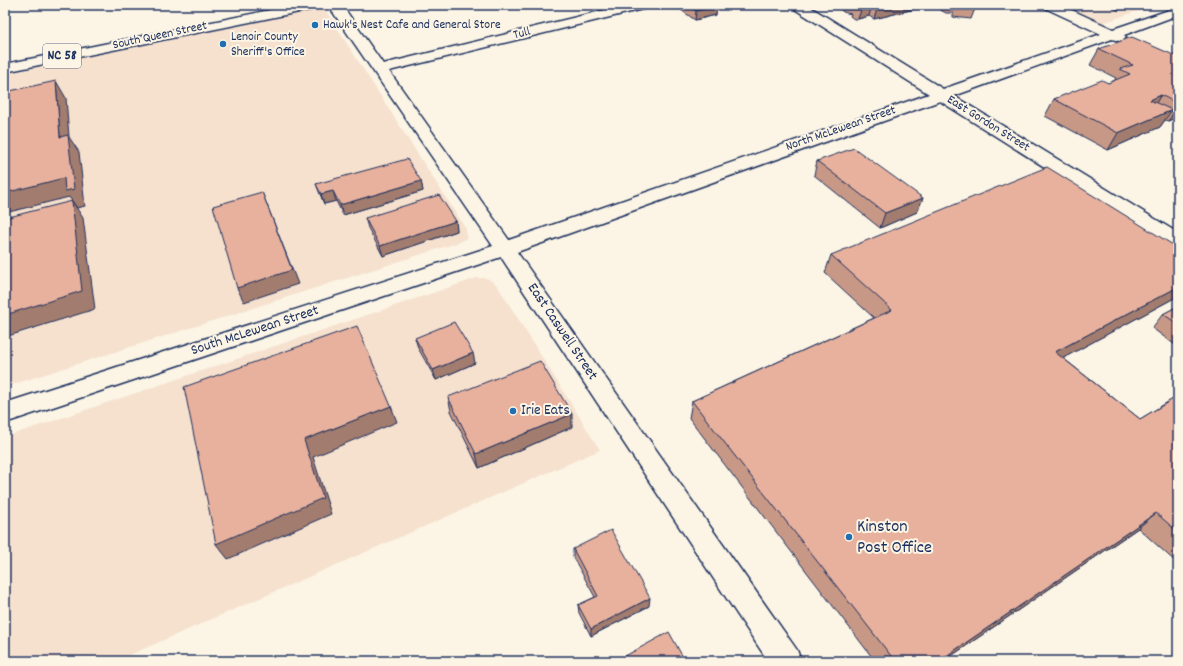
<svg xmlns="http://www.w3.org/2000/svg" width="1183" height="666" viewBox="0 0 1183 666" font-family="Dekko,sans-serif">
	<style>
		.built { fill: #f6e1cf }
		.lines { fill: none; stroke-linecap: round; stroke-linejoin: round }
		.minor-casing { stroke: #1b2f5e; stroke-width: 3 }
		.major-casing { stroke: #1b2f5e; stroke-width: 3 }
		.minor { fill: #fcf5e5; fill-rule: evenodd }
		.major { fill: #fcf5e5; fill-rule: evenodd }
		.wall { fill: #c89887; stroke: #1b2f5e }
		.shaded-wall { fill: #a27c6e; stroke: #1b2f5e }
		.building { fill: #e8b19d; stroke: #1b2f5e }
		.poi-dot { fill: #1f6fb2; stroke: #fcf5e5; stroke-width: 1.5 }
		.labels { text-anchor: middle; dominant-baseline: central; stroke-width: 4; stroke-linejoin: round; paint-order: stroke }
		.far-poi-label { font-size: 13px; fill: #1b2f5e; stroke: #fcf5e5; text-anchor: start }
		.far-street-label { font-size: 13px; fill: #1b2f5e; stroke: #fcf5e5 }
		.shield { fill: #fcf5e5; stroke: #5e6a86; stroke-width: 1 }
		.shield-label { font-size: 14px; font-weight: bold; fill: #1b2f5e }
		.street-label { font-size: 15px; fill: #1b2f5e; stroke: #fcf5e5 }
		.poi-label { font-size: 15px; fill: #1b2f5e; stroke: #fcf5e5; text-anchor: start }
		.near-poi-label { font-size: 18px; fill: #1b2f5e; stroke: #fcf5e5; text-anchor: start }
	</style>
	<rect width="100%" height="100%" fill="#fcf5e5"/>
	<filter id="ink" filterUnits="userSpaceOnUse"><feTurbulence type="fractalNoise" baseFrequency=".025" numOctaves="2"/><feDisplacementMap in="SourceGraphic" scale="8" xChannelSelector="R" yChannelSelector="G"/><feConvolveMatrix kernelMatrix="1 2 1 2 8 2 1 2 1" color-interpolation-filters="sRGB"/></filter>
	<g filter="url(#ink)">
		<g class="built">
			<path d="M1064 5H1155L1103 23Z"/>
			<path d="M317 9 326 11 466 229 467 238 460 242 5 387V74Z"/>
			<path d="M477 278H487L497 285 600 450 116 661H5V437Z"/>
		</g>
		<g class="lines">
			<g class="minor-casing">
				<path id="minor" d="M328 5H342L383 64 626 5H649L647 8 389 71 509 240 929 94 793 8 791 5H807L943 89 1101 34 1045 8 1043 5H1061L1113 29 1178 7V15L1124 35 1126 37 1124 40 1119 41 1112 39 954 96 1178 233V248L1171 247 940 101 517 252 797 650 801 661H768L501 257 5 423V403L493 246Z"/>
			</g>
			<g class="major-casing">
				<path id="major" d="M295 5H321L319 8 314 9 5 72V64Z"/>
			</g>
			<use href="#minor" class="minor"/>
			<use href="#major" class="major"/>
		</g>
		<g class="wall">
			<path d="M674 5H716V15L695 20Z"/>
			<path d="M836 5H931L874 19 869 16 858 19H854L850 16 851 14 843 12Z"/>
			<path d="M931 5H976V6L971 19 953 17V13H946Z"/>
			<path d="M1107 5H1131L1118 10Z"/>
			<path d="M1099 49 1178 57V117L1168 121 1165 120 1160 127 1108 150 1045 116 1054 99 1108 83 1114 81 1116 78 1090 65Z"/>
			<path d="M817 161 923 198 917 212 880 228 814 175Z"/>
			<path d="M421 181 423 191 343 215 336 201 324 204 316 184Z"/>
			<path d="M365 218 456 221 457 231 383 256 368 228Z"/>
			<path d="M831 255 1178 296 1063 358 1140 419 1178 396V564L1138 528 944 661H875L689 418 692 401 874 318 825 273Z"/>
			<path d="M1178 306V347L1152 328 1163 314Z"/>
			<path d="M415 338 475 363 436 380 418 348Z"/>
			<path d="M448 397 572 427 479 468 451 411Z"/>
			<path d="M573 549 649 606 591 636 579 613 578 605 595 597 573 557Z"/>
		</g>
		<g class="shaded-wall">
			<path d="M867 5H872L869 16 858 19 862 7Z"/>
			<path d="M883 5H931L874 19 878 6Z"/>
			<path d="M1120 5H1131L1118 10Z"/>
			<path d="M717 6 716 15 695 20 696 11Z"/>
			<path d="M56 81 66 98 69 137 79 152 85 206 77 208 69 197 5 213V193L60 137Z"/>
			<path d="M1161 95 1150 112V100Z"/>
			<path d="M1178 106V117L1168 121Z"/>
			<path d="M1172 110 1160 127 1108 150 1118 133Z"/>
			<path d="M421 181 423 191 343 215 340 205Z"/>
			<path d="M333 191 336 201 324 204 321 194Z"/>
			<path d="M262 192 298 284 244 302 237 288Z"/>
			<path d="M923 198 917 212 880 228 885 213Z"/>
			<path d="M72 201 83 218 95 309 5 337V315Z"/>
			<path d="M456 221 457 231 383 256 380 246Z"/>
			<path d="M1178 287V296L1043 369 1055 352Z"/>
			<path d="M473 353 475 363 436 380 433 370Z"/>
			<path d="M391 406 397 422 313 457 331 514 228 559 216 544 304 440Z"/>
			<path d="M572 414V427L479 468 476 454Z"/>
			<path d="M1156 513 1138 528 944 661H939Z"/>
			<path d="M650 598 649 606 591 636V629Z"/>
		</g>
		<g class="building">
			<path d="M687 5H716L717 6 696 11Z"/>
			<path d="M856 5H867L862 7Z"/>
			<path d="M965 5H976V6Z"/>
			<path d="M1132 37 1178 57V104L1161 95 1150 100 1172 110 1118 133 1054 99 1102 80 1108 83 1130 74 1120 69 1133 65 1099 49Z"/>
			<path d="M56 81 60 137 68 135 74 189 65 191 64 178 5 193V92Z"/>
			<path d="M854 148 923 198 885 213 817 161Z"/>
			<path d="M407 159 421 181 340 205 333 191 321 194 316 184Z"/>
			<path d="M1047 167 1178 248V287L1055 352 1140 419 1178 396V532L1156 513 939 661H895L692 401 892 310 831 255Z"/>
			<path d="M262 192 292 270 237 288 213 206Z"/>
			<path d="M439 195 456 221 380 246 365 218Z"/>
			<path d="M72 201 82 291 5 315V218Z"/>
			<path d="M1178 306V324L1163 314Z"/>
			<path d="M454 322 473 353 433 370 415 338Z"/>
			<path d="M357 326 391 406 304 440 323 498 216 544 184 387Z"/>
			<path d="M540 361 572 414 476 454 448 397Z"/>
			<path d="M611 530 650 598 591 629 578 605 598 596 573 549Z"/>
			<path d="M669 632 685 661H616Z"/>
		</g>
	</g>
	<g class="poi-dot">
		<circle cx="315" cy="25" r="4"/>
		<circle cx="223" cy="44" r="4"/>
		<circle cx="513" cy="411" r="4"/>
		<circle cx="849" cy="537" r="4"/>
	</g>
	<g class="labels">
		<g class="far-poi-label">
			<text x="323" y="25">Hawk's Nest Cafe and General Store</text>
			<text x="231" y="37">Lenoir County<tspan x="231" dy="15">Sheriff's Office</tspan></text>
		</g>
		<g class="far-street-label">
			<text transform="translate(522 34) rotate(-14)">Tull</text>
			<text transform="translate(160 36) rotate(-12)">South Queen Street</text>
			<text transform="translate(988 124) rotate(32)">East Gordon Street</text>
			<text transform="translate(841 129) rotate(-19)">North McLewean Street</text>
		</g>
		<rect class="shield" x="43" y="44" width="38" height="24" rx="3"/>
		<g class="shield-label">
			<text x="62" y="56">NC 58</text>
		</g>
		<g class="street-label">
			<text transform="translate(255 331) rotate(-18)">South McLewean Street</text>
			<text transform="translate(562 332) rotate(56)">East Caswell Street</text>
		</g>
		<g class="poi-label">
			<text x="521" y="411">Irie Eats</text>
		</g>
		<g class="near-poi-label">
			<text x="857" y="527">Kinston<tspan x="857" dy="21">Post Office</tspan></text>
		</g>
	</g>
	<rect width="1183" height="666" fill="none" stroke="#fcf5e5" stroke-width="20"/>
	<rect x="10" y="10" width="1163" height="646" fill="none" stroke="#1b2f5e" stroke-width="1.5" filter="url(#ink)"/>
</svg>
